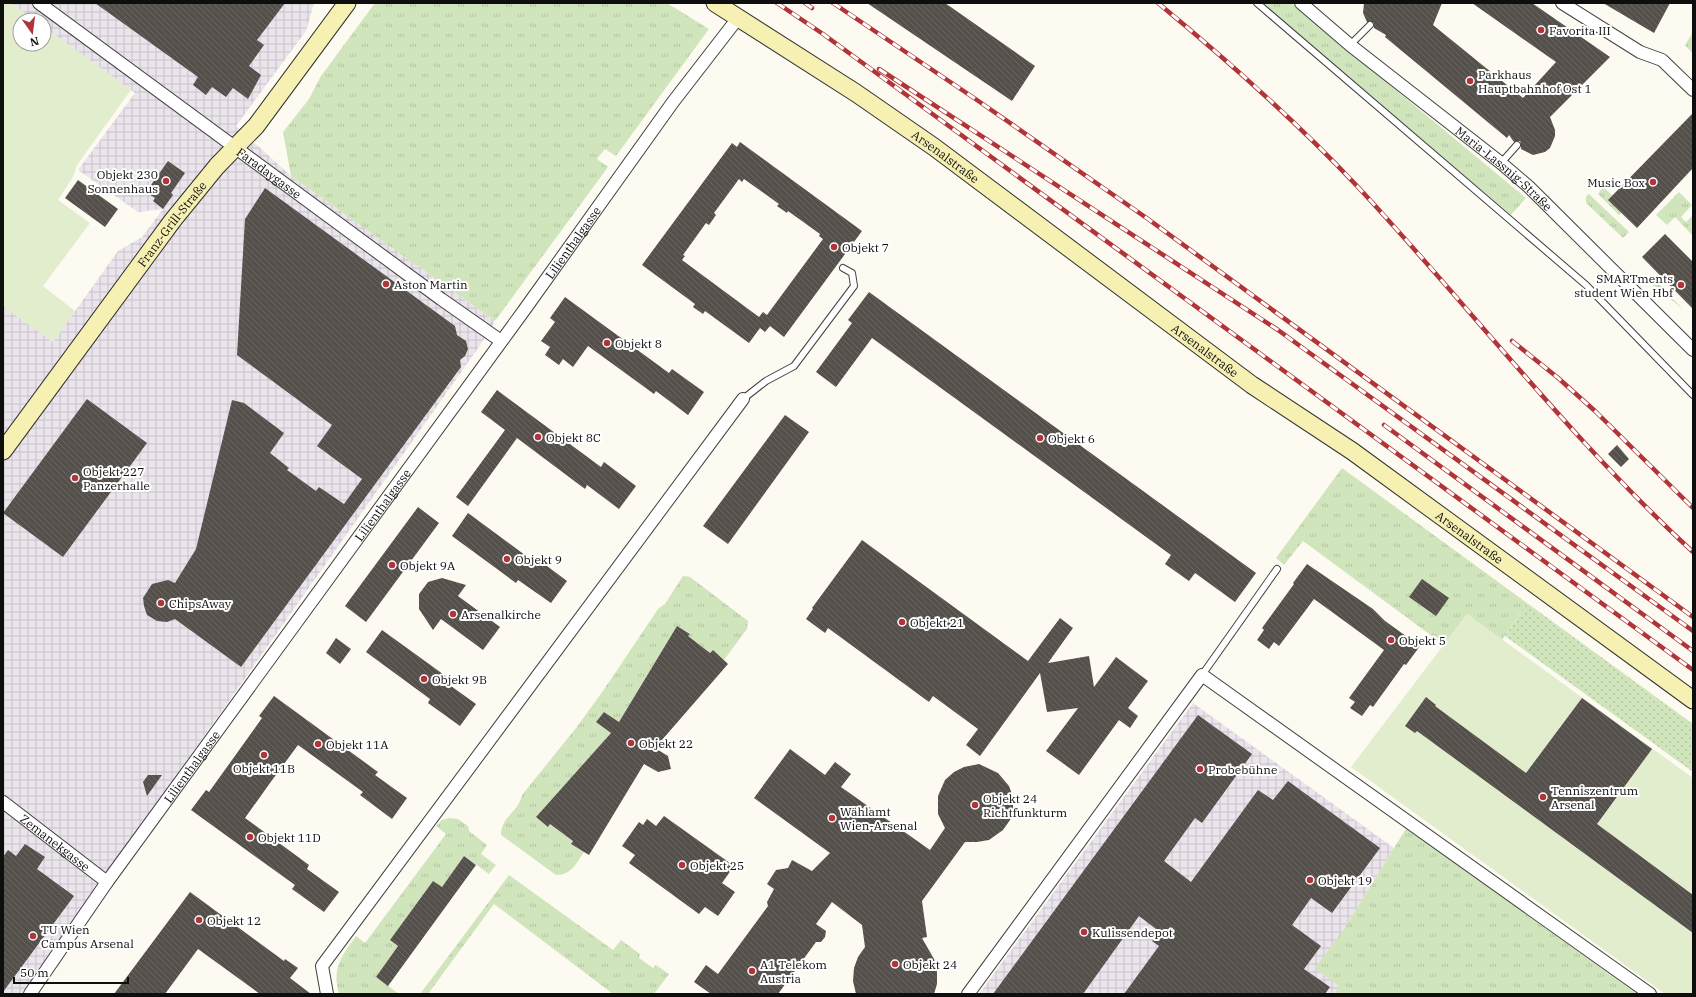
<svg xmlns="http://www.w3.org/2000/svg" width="1696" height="997" viewBox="0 0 1696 997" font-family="'IBM Plex Serif',serif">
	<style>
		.industrial { fill: url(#industrial-grid) }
		.grass { fill: url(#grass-tufts) }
		.garden { fill: url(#garden-dots) }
		.pitch { fill: #e2edce }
		.building { fill: url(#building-back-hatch); fill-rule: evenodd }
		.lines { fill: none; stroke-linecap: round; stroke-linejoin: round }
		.lane-casing { stroke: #414141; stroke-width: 8 }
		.street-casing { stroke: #414141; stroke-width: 14 }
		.secondary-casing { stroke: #303030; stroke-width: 19 }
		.lane { stroke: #fff; stroke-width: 6 }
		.street { stroke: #fff; stroke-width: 12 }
		.secondary { stroke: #f7f0b3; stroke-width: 17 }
		.rail-casing { stroke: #b03438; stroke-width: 4.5 }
		.rail { stroke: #fff; stroke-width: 3; stroke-dasharray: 9; stroke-linecap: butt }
		.poi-dot { fill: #b03438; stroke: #fff; stroke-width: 1.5 }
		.labels { text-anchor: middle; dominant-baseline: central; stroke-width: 4; stroke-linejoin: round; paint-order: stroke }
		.poi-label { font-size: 12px; fill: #0e0e0e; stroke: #fff; text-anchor: start }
		.street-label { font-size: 12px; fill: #0e0e0e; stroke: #fff }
	</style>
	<defs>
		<pattern id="industrial-grid" width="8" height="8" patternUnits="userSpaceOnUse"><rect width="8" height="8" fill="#ebe4ec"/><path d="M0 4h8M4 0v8" fill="none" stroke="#c8c2c9"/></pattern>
		<pattern id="grass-tufts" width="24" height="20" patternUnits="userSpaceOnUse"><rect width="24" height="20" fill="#d1e5bd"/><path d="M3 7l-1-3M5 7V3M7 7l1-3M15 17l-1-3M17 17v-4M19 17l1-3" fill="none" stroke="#b2c3a1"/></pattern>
		<pattern id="garden-dots" width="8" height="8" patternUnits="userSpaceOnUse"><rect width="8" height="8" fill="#d1e5bd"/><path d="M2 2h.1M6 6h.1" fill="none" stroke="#b2c3a1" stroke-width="1.8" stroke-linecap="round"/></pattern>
		<pattern id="building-back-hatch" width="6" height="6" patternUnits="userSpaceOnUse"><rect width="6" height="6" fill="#56504c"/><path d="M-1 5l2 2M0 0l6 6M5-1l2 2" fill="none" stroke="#696561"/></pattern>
	</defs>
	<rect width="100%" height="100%" fill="#fdfbf1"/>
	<g class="industrial">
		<path d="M11 3H314L306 31 236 126 291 176 495 321 481 344 22 994H3V306L53 342 118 251 142 237 163 209 138 212 78 170 135 93 44 27V20H34Z"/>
		<path d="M1193 703 1394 848 1344 929 1316 968 1340 986 1334 994H979Z"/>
	</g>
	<g class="grass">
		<path d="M375 3H667L709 29 616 156 605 149 597 159 608 167 495 321 291 176 283 132 309 99 321 76Z"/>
		<path d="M1259 3H1291L1526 198 1511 215Z"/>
		<path d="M1693 32V54L1685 45Z"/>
		<path d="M1603 187 1613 196 1621 213 1619 215 1598 194Z"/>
		<path d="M1679 192 1692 205 1681 217 1686 222 1693 215V236L1675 217 1667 225 1656 215Z"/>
		<path d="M1588 194 1590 195 1629 232 1623 238 1586 203V197Z"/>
		<path d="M1654 279 1683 309 1650 283Z"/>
		<path d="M1342 468 1527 603 1502 640 1467 614 1444 645 1303 541 1284 565 1276 558Z"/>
		<path d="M683 576 690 577 748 621 747 629 724 660 713 650 710 653 688 636 690 633 677 626 619 722 604 712 597 722 611 733 536 817 548 827 550 824 573 841 571 844 584 852C576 863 572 875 556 875L501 835C501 816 518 813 522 795L576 728 603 691 658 609 665 604Z"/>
		<path d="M449 818 458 819 468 826 469 831 487 845 481 854 496 865 489 874 464 856 442 887 433 881 390 940 398 946 376 977 399 994H339C332 968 341 957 356 936L365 943 446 834 436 826 442 820Z"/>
		<path d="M1407 827 1637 994H1334L1339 986 1315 968 1344 929Z"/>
		<path d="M509 875 613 950 621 940 640 954 639 958 653 968 656 965 669 974 654 994H613L494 904 428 994H420Z"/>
	</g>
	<path class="garden" d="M1527 603 1693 724V772L1505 636Z"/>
	<g class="pitch">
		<path d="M3 3H11L34 20H20V44H44V27L131 90 77 165 73 177 58 200 90 223 43 286 75 311 53 342 3 306Z"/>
		<path d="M1467 614 1693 778V994H1665L1351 767Z"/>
	</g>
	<g class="building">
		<path d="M95 3H285L257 40 264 45 249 66 261 75 248 99 233 88 226 97 212 87 206 95 193 85 198 77Z"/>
		<path d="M867 3H945L1035 66 1012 101Z"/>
		<path d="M1364 3H1442L1433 25 1523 98 1556 62 1472 3H1532L1610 57 1550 117 1555 130V136L1550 148 1545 152 1533 155 1521 149V144L1520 141 1514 142 1509 135 1507 138 1385 37 1386 35 1374 28V24L1373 22H1367L1363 13Z"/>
		<path d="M1603 3H1670L1654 33Z"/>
		<path d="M1693 113V168L1637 228 1608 200Z"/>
		<path d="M740 142 862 231 784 337 770 326 765 332 760 328 749 343 705 311 703 314 693 307 695 304 642 265 732 143 737 147ZM739 179 742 182 744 179 779 204 777 206 787 213 788 211 820 234 819 236 823 239 767 315 763 312 759 317 682 260 685 256 683 255 706 223 709 225 716 215 714 213Z"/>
		<path d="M168 161 185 173 171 193 173 195 163 209 153 201 155 198 146 192Z"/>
		<path d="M78 180 118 209 105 227 65 198Z"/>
		<path d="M265 188 455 326 457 335 466 341 468 349 465 356 460 360 461 367 241 667 175 619 167 622 157 621 147 615 144 606 143 598 152 584 168 580 175 583 196 549 232 400 244 403 284 433 270 453 289 468 287 470 316 491 319 487 344 504 362 479 317 446 332 425 237 355 245 219Z"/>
		<path d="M1665 234 1693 262V309L1642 257Z"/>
		<path d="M869 292 1256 573 1235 602 1195 573 1189 581 1165 564 1171 555 872 338 836 387 816 372 852 323 848 320Z"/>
		<path d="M565 297 669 373 672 369 704 392 688 415 656 391 654 394 588 346 573 367 563 359 559 365 545 355 550 347 541 341 555 322 550 318Z"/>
		<path d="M497 390 601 467 604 462 636 486 619 509 587 485 585 489 517 438 468 506 456 497 505 430 481 412Z"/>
		<path d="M87 399 147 443 63 557 3 513Z"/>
		<path d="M785 415 809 432 728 544 703 526Z"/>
		<path d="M1617 445 1629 459 1621 467 1608 454Z"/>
		<path d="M418 507 439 523 366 622 345 606Z"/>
		<path d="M468 513 533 561 535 557 567 581 551 603 518 580 516 583 452 536Z"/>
		<path d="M862 540 1028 661 1060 618 1073 628 1048 663 1089 656 1094 687 1116 657 1148 681 1128 708 1138 716 1130 728 1119 720 1079 775 1046 751 1078 708 1047 712 1040 673 980 756 966 745 978 729 933 696 929 702 828 628 825 633 806 619 813 609 812 608Z"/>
		<path d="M1307 564 1373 609 1385 621 1420 646 1406 665 1404 664 1373 707 1370 705 1362 716 1350 708 1355 702 1349 698 1384 650 1332 612 1314 599 1279 646 1274 642 1269 649 1257 640 1264 630 1262 628 1294 584 1293 583Z"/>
		<path d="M442 578 466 585 458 596 500 627 483 650 441 619 433 630 419 609V594L428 582Z"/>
		<path d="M1422 579 1449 598 1436 616 1409 597Z"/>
		<path d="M677 626 690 634 688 636 710 653 713 650 728 664 655 748 668 756 671 769 658 772 644 764 589 855 571 844 573 841 550 824 548 827 536 817 611 733 596 722 604 712 619 722Z"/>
		<path d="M382 630 447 677 444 681 476 704 460 726 428 703 430 699 366 652Z"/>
		<path d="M336 638 351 649 340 664 326 653Z"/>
		<path d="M274 696 378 772 375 775 407 798 392 819 360 795 363 792 298 745 270 783 245 818 309 865 307 869 339 892 324 912 292 889 295 885 191 810 206 790 209 792 237 753 262 718 259 716Z"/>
		<path d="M1426 697 1436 705 1435 706 1526 773 1582 698 1652 749 1597 824 1693 895V933L1417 731 1415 733 1405 726Z"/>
		<path d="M1198 715 1252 754 1202 823 1195 818 1164 861 1191 882 1258 790 1273 800 1288 781 1380 848 1332 913 1311 898 1292 925 1321 946 1304 969 1330 987 1325 994H1124L1159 946 1152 941 1160 932 1139 916 1083 994H993Z"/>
		<path d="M790 749 825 775 835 762 851 774 841 787 930 850 945 828 938 814V796L945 780 954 772 964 767 979 764 998 773 1009 786 1013 797V809L1010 820 1003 830 989 840 977 842H965L922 901 927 937 922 938 934 959 937 972V984L934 994H856L853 981 854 968 858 957 865 947 862 925 832 902 816 924 826 931 825 937 821 942H816L778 994H711L694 982 706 965 718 974 768 906 767 902 774 889 767 884 776 870 788 868 792 860 812 871 830 853 754 798Z"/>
		<path d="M148 775H162L147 796 143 782Z"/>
		<path d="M664 816 734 866 722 883 735 892 718 916 705 907 699 914 629 863 635 855 622 846 639 822 643 825 647 819 656 826Z"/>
		<path d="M25 844 45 857 37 869 74 896 3 992V857L8 850 16 856Z"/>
		<path d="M464 856 476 865 388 986 376 977 398 946 390 940 433 881 442 887Z"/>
		<path d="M190 892 284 961 285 959 298 968 290 978 311 994H260L198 949 165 994H114Z"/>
	</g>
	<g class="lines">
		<g class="lane-casing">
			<g id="lane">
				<path d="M1257 3 1586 285 1693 395"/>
				<path d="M1350 45 1370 25"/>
				<path d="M1501 163 1517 145"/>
				<path d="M743 399 766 381 794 366 854 286 852 273 843 268"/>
				<path d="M1202 675 1277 569"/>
			</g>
		</g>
		<g class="street-casing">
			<g id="street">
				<path id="s1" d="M39 3 441 299 501 341"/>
				<path id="s2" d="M1301 3 1350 45 1501 163 1529 187 1693 350"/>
				<path d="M1562 3 1640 52 1662 60 1693 90"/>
				<path id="s3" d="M3 802 107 882"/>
				<path id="s4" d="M30 994 107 882 525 309 673 102 738 18"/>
				<path d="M327 994 322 966 743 399"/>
				<path d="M968 994 1202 675 1650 994"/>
			</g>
		</g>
		<g class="secondary-casing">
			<g id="secondary">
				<path id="s5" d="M715 3 856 93 934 147 1252 385 1352 451 1693 700"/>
				<path id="s6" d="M3 451 173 220 217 166 256 126 347 3"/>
			</g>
		</g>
		<use href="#lane" class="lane"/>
		<use href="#street" class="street"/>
		<use href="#secondary" class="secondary"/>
		<g class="rail-casing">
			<g id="rail">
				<path d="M777 3 823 34 1693 670"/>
				<path d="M805 3 812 8"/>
				<path d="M833 3 974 98 1148 219 1693 617"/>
				<path d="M1158 3C1227 60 1295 120 1357 186 1470 307 1571 440 1693 552"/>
				<path d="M879 69 1278 330 1693 631"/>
				<path d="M1512 341 1557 377 1595 411 1693 508"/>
				<path d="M1384 425 1693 651"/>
			</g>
		</g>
		<use href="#rail" class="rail"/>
	</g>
	<g class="poi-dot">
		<circle cx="1541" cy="30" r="4"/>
		<circle cx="1470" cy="81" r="4"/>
		<circle cx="166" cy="181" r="4"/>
		<circle cx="1653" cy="182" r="4"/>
		<circle cx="834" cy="247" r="4"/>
		<circle cx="386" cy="284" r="4"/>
		<circle cx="1681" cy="285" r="4"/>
		<circle cx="607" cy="343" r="4"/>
		<circle cx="538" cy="437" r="4"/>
		<circle cx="1040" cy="438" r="4"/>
		<circle cx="75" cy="478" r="4"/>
		<circle cx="507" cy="559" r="4"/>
		<circle cx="392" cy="565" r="4"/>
		<circle cx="161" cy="603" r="4"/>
		<circle cx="453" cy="614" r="4"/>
		<circle cx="902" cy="622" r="4"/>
		<circle cx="1391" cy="640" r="4"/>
		<circle cx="424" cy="679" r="4"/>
		<circle cx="631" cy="743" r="4"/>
		<circle cx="318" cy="744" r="4"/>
		<circle cx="264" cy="755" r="4"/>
		<circle cx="1200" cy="769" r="4"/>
		<circle cx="1543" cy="797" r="4"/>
		<circle cx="975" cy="805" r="4"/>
		<circle cx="832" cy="818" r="4"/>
		<circle cx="250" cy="837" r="4"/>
		<circle cx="682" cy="865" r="4"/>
		<circle cx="1310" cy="880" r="4"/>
		<circle cx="199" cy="920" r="4"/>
		<circle cx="1084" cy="932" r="4"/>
		<circle cx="33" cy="936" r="4"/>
		<circle cx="895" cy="964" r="4"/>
		<circle cx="752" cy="971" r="4"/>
	</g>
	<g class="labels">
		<g class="poi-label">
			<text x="1549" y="30">Favorita III</text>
			<text x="1478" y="74">Parkhaus<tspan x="1478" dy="14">Hauptbahnhof Ost 1</tspan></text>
			<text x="158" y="174" text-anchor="end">Objekt 230<tspan x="158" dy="14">Sonnenhaus</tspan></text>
			<text x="1645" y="182" text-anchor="end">Music Box</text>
			<text x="842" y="247">Objekt 7</text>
			<text x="1673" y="278" text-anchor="end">SMARTments<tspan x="1673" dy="14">student Wien Hbf</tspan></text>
			<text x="394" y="284">Aston Martin</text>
			<text x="615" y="343">Objekt 8</text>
			<text x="546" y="437">Objekt 8C</text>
			<text x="1048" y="438">Objekt 6</text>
			<text x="83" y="471">Objekt 227<tspan x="83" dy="14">Panzerhalle</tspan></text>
			<text x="515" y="559">Objekt 9</text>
			<text x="400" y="565">Objekt 9A</text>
			<text x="169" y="603">ChipsAway</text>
			<text x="461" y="614">Arsenalkirche</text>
			<text x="910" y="622">Objekt 21</text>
			<text x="1399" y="640">Objekt 5</text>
			<text x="432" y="679">Objekt 9B</text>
			<text x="639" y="743">Objekt 22</text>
			<text x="326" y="744">Objekt 11A</text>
			<text x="264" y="768" text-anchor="middle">Objekt 11B</text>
			<text x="1208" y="769">Probebühne</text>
			<text x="1551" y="790">Tenniszentrum<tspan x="1551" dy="14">Arsenal</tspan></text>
			<text x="983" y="798">Objekt 24<tspan x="983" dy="14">Richtfunkturm</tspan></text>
			<text x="840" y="811">Wählamt<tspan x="840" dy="14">Wien-Arsenal</tspan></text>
			<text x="258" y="837">Objekt 11D</text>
			<text x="690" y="865">Objekt 25</text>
			<text x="1318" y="880">Objekt 19</text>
			<text x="207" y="920">Objekt 12</text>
			<text x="41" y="929">TU Wien<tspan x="41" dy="14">Campus Arsenal</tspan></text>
			<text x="1092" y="932">Kulissendepot</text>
			<text x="760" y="964">A1 Telekom<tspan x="760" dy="14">Austria</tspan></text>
			<text x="903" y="964">Objekt 24</text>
		</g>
		<g class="street-label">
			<text stroke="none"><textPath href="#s5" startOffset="277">Arsenalstraße</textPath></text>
			<text stroke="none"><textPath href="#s2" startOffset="262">Maria-Lassnig-Straße</textPath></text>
			<text stroke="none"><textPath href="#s1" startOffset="286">Faradaygasse</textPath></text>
			<text stroke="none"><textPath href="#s6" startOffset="283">Franz-Grill-Straße</textPath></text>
			<text stroke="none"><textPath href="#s4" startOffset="927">Lilienthalgasse</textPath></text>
			<text stroke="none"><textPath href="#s5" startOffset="601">Arsenalstraße</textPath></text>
			<text stroke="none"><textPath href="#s4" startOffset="603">Lilienthalgasse</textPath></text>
			<text stroke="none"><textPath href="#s5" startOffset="925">Arsenalstraße</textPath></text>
			<text stroke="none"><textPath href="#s4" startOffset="279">Lilienthalgasse</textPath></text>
			<text stroke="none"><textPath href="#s3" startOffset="66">Zemanekgasse</textPath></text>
		</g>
	</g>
	<rect width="1696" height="997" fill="none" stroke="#0e0e0e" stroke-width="8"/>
	<g transform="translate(32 32) rotate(166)"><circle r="19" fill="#ffffff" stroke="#9f9f9f"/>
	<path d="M0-3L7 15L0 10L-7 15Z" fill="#b03438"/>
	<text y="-6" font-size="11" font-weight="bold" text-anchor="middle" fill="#0e0e0e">N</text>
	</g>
	<path d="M14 977v6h114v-6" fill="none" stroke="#0e0e0e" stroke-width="2"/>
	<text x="20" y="977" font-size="12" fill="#0e0e0e" stroke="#ffffff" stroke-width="3" paint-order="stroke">50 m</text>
</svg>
